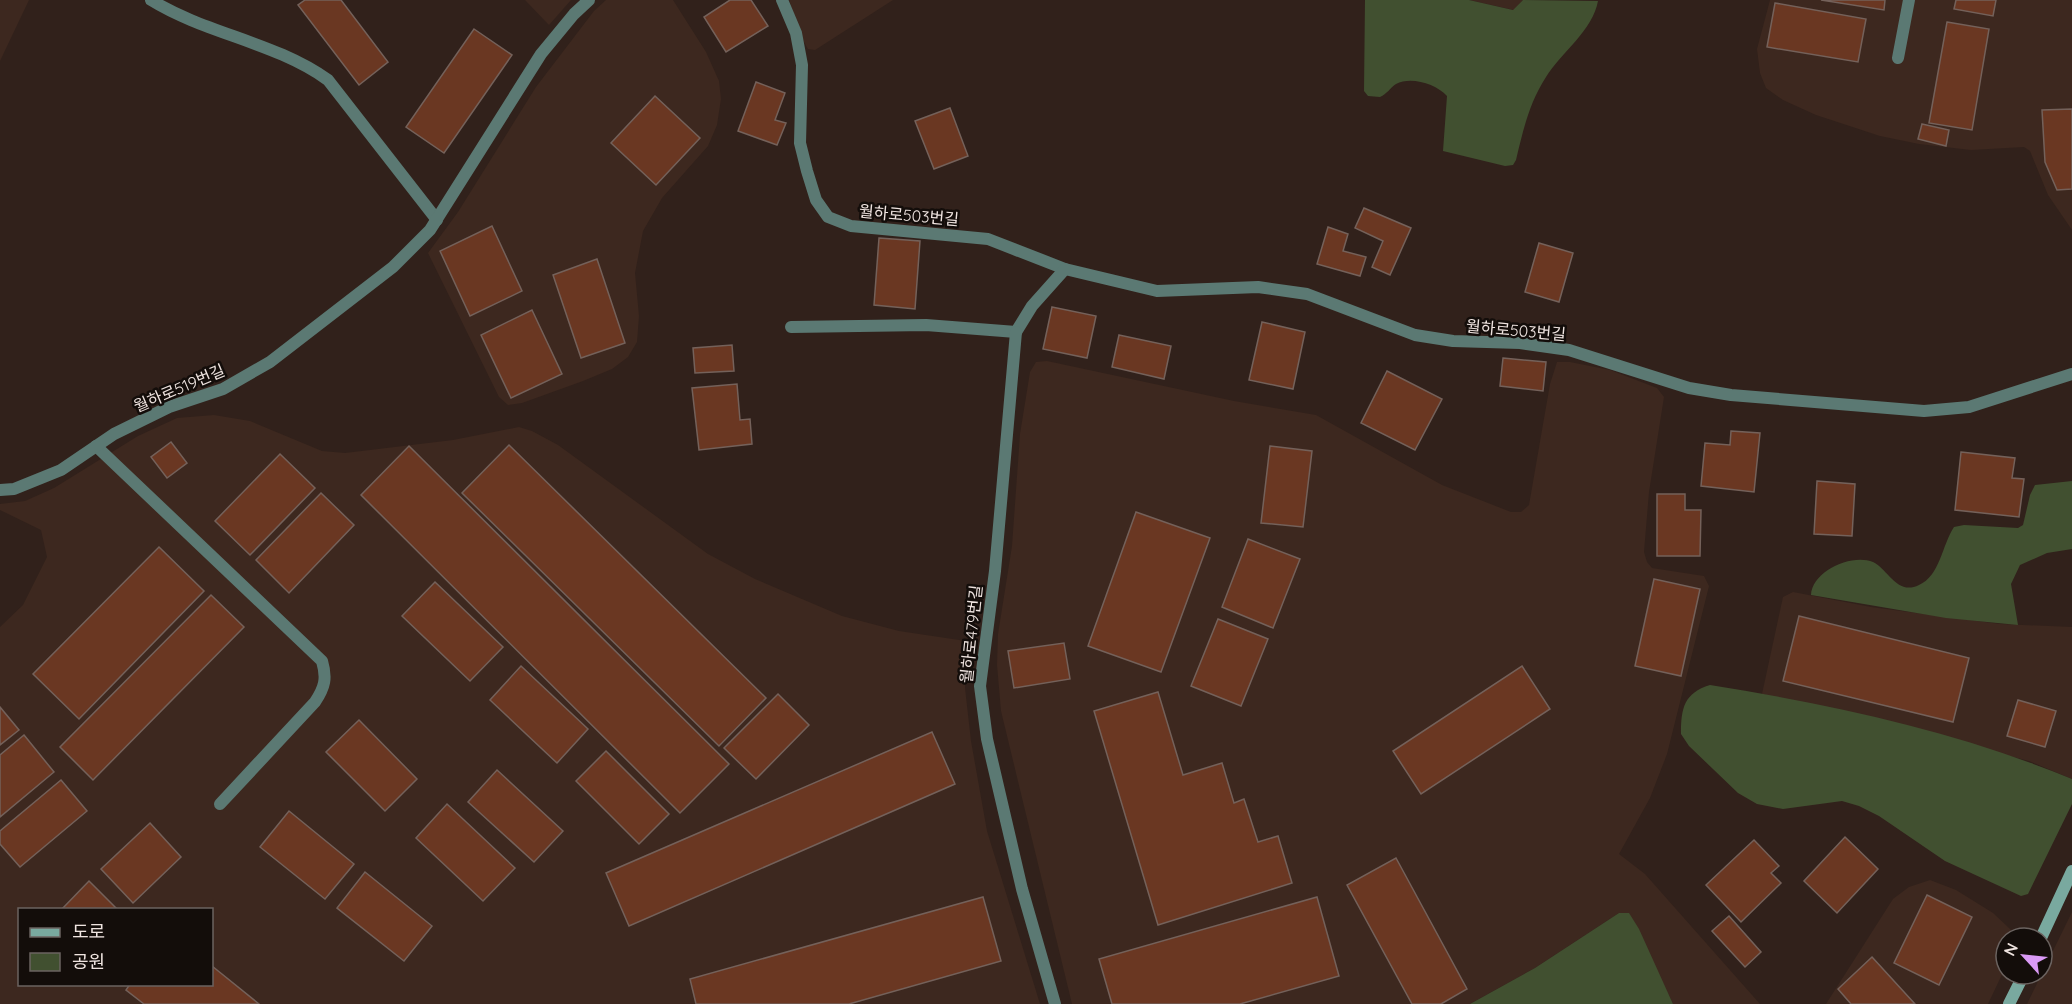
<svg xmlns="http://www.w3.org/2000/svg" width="2072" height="1004" viewBox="0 0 2072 1004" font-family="Quicksand,'Noto Sans KR',sans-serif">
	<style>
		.built { fill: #3d281f; fill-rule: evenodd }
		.green { fill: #415030 }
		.building { fill: #6a3722; stroke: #74615a; stroke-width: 1.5 }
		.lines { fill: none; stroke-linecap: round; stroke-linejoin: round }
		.lane { stroke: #5b7973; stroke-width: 12 }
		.secondary { stroke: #79a99f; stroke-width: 12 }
		.labels { text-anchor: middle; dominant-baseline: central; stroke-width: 5; stroke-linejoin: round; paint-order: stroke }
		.street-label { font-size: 16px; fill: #efe4e0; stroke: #130d0a }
	</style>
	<rect width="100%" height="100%" fill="#31211b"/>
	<g class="built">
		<path d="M0 0H29L0 61Z"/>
		<path d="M525 0H571L549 25Z"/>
		<path d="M606 0H673L706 52 719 81 721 99 717 125 708 146 662 198 643 231 635 273 639 316 637 342 628 357 612 369 583 381 522 403 508 405 499 397 428 253 458 212 536 87 594 11Z"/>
		<path d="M789 0H893L815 50 808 49 804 42Z"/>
		<path d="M1469 0H1523L1514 10Z"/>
		<path d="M1770 0H2072V230L2048 195 2030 151 2024 147 1971 150 1919 144 1880 136 1816 115 1783 100 1766 88 1760 73 1757 49Z"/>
		<path d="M1047 361 1234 401 1316 415 1442 485 1511 512H1521L1529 505 1550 384 1557 362H1570L1610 370 1657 388 1664 397 1649 492 1644 552 1647 562 1652 568 1704 576 1709 586 1667 754 1650 798 1619 854 1645 874 1760 1004H1673L1656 969 1619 913 1535 968 1470 1004H1072L1001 711 997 665 998 634 1012 546 1020 434 1030 372 1036 362Z"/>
		<path d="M214 415 250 421 322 451 345 453 453 440 519 427 532 431 558 445 708 554 755 579 842 616 899 631 966 641 965 688 971 741 987 831 1040 1004H0V627L23 605 47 557 41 530 0 510V504L25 501 54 488 138 436 177 418ZM20 910H212V984H20Z"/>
		<path d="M1793 592 1871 607 2000 624 2072 627V779L2029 761 1762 694 1783 597Z"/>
		<path d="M1930 880 1956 890 1993 913 2010 929 2015 938H2006V966L1988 1004H1826L1893 899 1909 887Z"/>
		<path d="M2072 912V1004H2027Z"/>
	</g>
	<g class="green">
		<path d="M1365 0H1469L1513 10 1523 0 1598 1C1593 30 1561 53 1546 77 1529 103 1523 131 1516 160L1513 165 1505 166 1443 151 1447 96C1436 84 1411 76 1396 84 1390 88 1387 94 1380 97L1368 96 1364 91Z"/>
		<path d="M2072 481V549L2047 553 2020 565 2011 584 2018 625 1946 618 1811 595C1812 571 1852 553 1873 562 1888 569 1897 596 1919 585 1940 576 1942 545 1954 527L1964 525 2018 528 2023 525 2030 495 2035 485Z"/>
		<path d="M1710 685C1834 705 1956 731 2072 779V804L2028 894 2021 896 1945 861 1879 816 1859 806 1842 801 1783 809 1757 804 1738 793 1689 746 1681 734C1681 708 1684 693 1710 685Z"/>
		<path d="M1619 913H1629L1639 929 1673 1004H1470L1535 968Z"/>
	</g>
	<g class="building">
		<path d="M305 0H341L388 62 359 85 298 5Z"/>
		<path d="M730 0H751L768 26 726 52 704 17Z"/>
		<path d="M1821 0H1885L1884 10Z"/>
		<path d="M1956 0H1996L1993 16 1954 9Z"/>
		<path d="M1775 3 1866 19 1858 62 1767 47Z"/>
		<path d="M1947 22 1989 29 1972 130 1929 123Z"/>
		<path d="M474 29 512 55 444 153 406 127Z"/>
		<path d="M756 82 785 93 775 120 786 123 777 145 738 131Z"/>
		<path d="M655 96 700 138 656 185 611 143Z"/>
		<path d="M950 108 968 156 934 169 915 121Z"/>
		<path d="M2072 109V189L2057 190 2045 162 2042 110Z"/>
		<path d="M1922 124 1949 130 1946 146 1918 139Z"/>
		<path d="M1364 208 1411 228 1390 275 1372 267 1383 241 1355 228Z"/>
		<path d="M492 226 522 291 470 316 440 251Z"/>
		<path d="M1328 227 1348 234 1343 251 1366 257 1360 276 1317 264Z"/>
		<path d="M879 238 920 241 915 309 874 305Z"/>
		<path d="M1539 243 1573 253 1559 302 1525 292Z"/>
		<path d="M597 259 625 343 581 358 553 275Z"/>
		<path d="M1052 307 1096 316 1087 358 1043 349Z"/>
		<path d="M532 310 562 374 511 398 481 335Z"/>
		<path d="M1262 322 1305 332 1293 389 1249 380Z"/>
		<path d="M1119 335 1171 346 1164 379 1112 367Z"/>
		<path d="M732 345 734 371 695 373 693 348Z"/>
		<path d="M1503 358 1546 362 1543 391 1500 386Z"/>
		<path d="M1387 371 1442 399 1415 450 1361 423Z"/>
		<path d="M737 384 740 420 750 419 752 444 699 450 692 388Z"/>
		<path d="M1731 431 1760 433 1754 492 1701 486 1705 443 1730 445Z"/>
		<path d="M171 442 187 463 167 478 151 457Z"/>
		<path d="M509 445 766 698 719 746 462 493Z"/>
		<path d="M409 446 729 764 680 813 361 495Z"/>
		<path d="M1270 446 1312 451 1303 527 1261 523Z"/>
		<path d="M1961 452 2015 458 2012 478 2024 479 2019 517 1955 510Z"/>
		<path d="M280 454 315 488 250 555 215 521Z"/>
		<path d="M1817 481 1855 484 1852 536 1814 534Z"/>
		<path d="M321 493 354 525 289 593 256 560Z"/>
		<path d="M1657 494H1685V510H1701L1700 556H1657Z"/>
		<path d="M1136 512 1210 538 1161 672 1088 646Z"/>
		<path d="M1248 539 1300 559 1273 628 1222 607Z"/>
		<path d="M159 547 204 591 79 719 33 674Z"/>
		<path d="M1654 579 1700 589 1681 676 1635 666Z"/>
		<path d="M435 582 503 647 470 681 402 616Z"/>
		<path d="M211 595 244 627 93 780 60 747Z"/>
		<path d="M1799 616 1969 658 1953 722 1783 681Z"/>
		<path d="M1218 619 1268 639 1241 706 1191 686Z"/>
		<path d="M1064 643 1070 679 1014 688 1008 651Z"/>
		<path d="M521 666 588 729 557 763 490 700Z"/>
		<path d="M1522 666 1550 709 1421 794 1393 751Z"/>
		<path d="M1158 692 1183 775 1222 763 1234 803 1244 799 1258 842 1278 836 1292 883 1158 925 1094 711Z"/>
		<path d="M778 694 809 725 756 779 724 748Z"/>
		<path d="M2018 700 2056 711 2045 747 2007 736Z"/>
		<path d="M0 707 19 730 0 745Z"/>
		<path d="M359 720 417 779 385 811 326 752Z"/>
		<path d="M932 732 955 784 629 926 606 873Z"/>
		<path d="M24 735 54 772 0 817V755Z"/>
		<path d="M606 751 669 814 639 844 576 781Z"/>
		<path d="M497 770 563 831 534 862 468 802Z"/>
		<path d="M61 780 87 811 20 867 0 844V831Z"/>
		<path d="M447 804 515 868 483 901 416 838Z"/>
		<path d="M289 811 354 864 325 899 260 847Z"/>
		<path d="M150 823 181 857 133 903 101 869Z"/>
		<path d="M1845 837 1878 869 1837 913 1804 881Z"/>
		<path d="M1754 840 1779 866 1771 873 1781 883 1741 922 1706 885Z"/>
		<path d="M1396 858 1467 989 1441 1004H1412L1347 885Z"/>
		<path d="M365 872 432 926 404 961 337 908Z"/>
		<path d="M89 881 118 910H61Z"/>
		<path d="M1927 895 1972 917 1939 985 1894 963Z"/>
		<path d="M983 897 1001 961 849 1004H696L690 979Z"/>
		<path d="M1317 897 1339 976 1240 1004H1112L1099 959Z"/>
		<path d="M1729 916 1761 952 1745 967 1712 931Z"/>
		<path d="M1872 957 1915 1004H1851L1838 989Z"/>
		<path d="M212 966 259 1004H144L126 990 130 984H212Z"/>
	</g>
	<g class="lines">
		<g class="lane">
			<path d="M151 0C206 34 275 42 328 80L437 220"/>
			<path d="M782 0 796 33 802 65 800 143 807 171 816 200 828 217 851 226 988 239 1065 269 1157 291 1258 287 1307 294 1415 335 1453 341 1520 343 1569 350 1689 388 1731 395 1924 411 1969 407 2072 374"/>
			<path d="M1898 58 1909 0"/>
			<path d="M791 327 926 325 1016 332 1032 306 1065 269"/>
			<path d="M1016 332 995 571 980 686 987 739 1022 889 1055 1004"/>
			<path d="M96 446 322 661C327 678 325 687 315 702L220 804"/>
			<path d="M0 490 14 489 61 470 114 434 169 407 223 389 270 362 393 267 430 230 541 54 574 14 589 0"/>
		</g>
		<g class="secondary">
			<path d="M2041 938 2072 871"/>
			<path d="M2009 1004 2024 974"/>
		</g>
	</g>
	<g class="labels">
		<g class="street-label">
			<text transform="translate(909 215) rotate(5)">월하로503번길</text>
			<text transform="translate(1516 330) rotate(5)">월하로503번길</text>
			<text transform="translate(179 388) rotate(-23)">월하로519번길</text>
			<text transform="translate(971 634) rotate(-84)">월하로479번길</text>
		</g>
	</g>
	<rect x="18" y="908" width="195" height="78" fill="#130d0a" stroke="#6b6360" stroke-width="1.5"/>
	<rect x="30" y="928" width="30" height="9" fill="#79a99f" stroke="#6b6360" stroke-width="1.5"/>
	<text x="72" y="938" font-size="18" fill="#efe4e0">도로</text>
	<rect x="30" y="953" width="30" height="18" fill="#415030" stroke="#6b6360" stroke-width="1.5"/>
	<text x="72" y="968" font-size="18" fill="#efe4e0">공원</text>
	<g transform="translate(2024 956) rotate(297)"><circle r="28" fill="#130d0a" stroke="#6b6360" stroke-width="1.5"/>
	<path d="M0-4.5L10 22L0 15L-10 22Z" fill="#da9af6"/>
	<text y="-9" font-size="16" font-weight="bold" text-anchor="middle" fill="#efe4e0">N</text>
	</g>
</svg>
